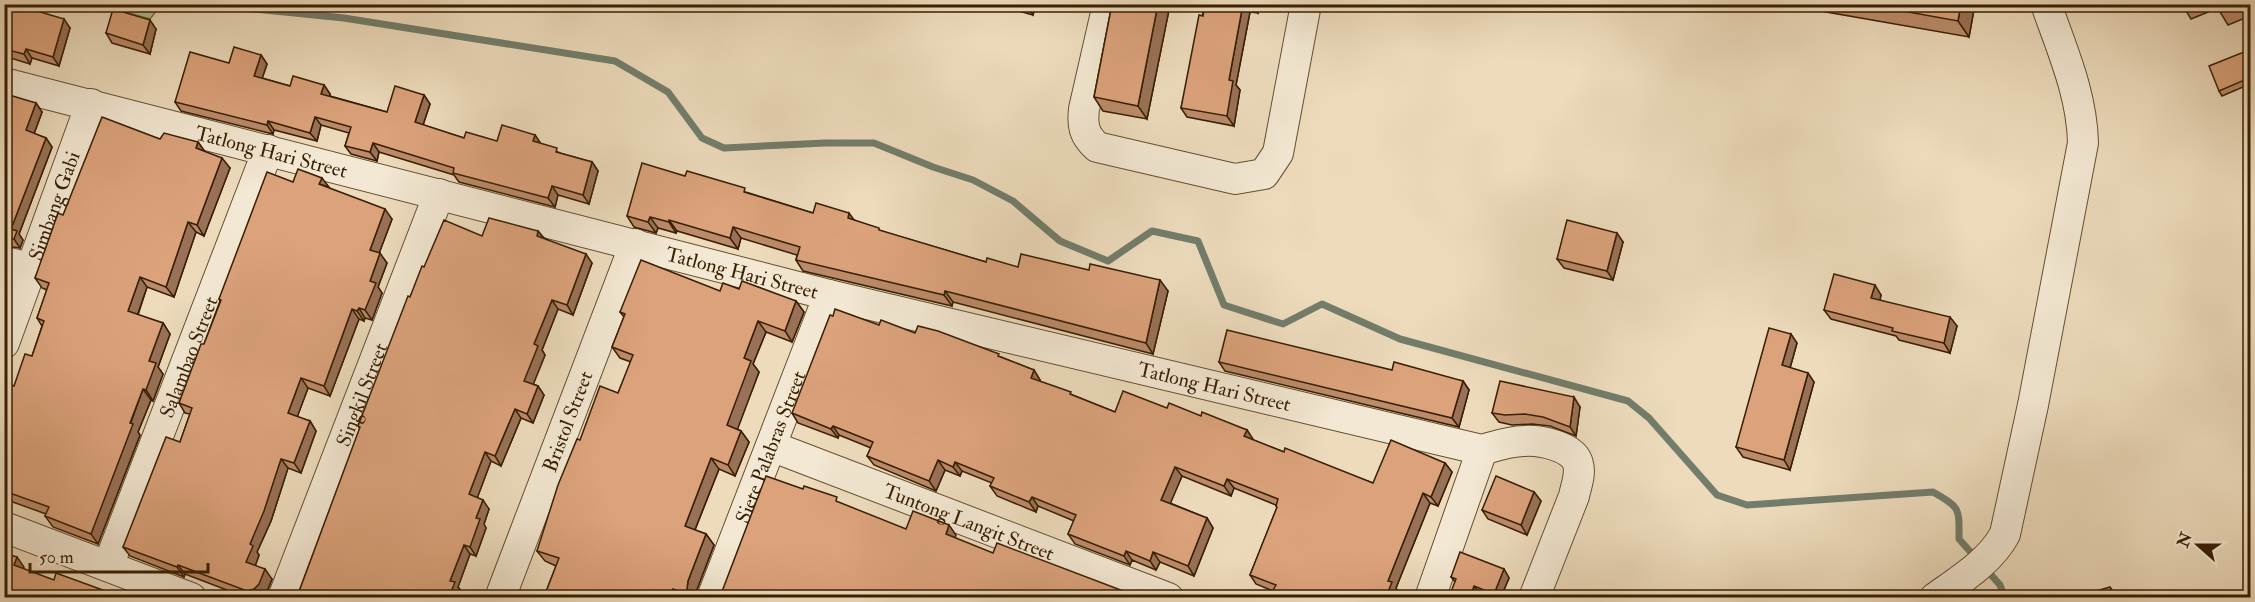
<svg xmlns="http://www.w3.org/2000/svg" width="2255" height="602" viewBox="0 0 2255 602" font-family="'IM FELL Double Pica',serif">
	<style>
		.green { fill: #b8c091; stroke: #78704a; stroke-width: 1.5 }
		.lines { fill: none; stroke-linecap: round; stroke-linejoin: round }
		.stream { stroke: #727d6b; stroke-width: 7 }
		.minor-casing { stroke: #654e31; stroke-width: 32 }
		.minor { stroke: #f3e8d3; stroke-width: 30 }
		.wall { fill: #bc8b6a; stroke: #381f03; stroke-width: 1.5 }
		.shaded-wall { fill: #997156; stroke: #381f03; stroke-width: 1.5 }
		.building { fill: #dba27b; stroke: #381f03; stroke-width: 1.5 }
		.labels { text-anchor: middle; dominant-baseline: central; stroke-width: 6; stroke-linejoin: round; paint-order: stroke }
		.street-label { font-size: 20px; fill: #381f03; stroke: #f3e8d3 }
	</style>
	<rect width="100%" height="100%" fill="#eddbbc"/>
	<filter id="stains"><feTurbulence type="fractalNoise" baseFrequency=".00333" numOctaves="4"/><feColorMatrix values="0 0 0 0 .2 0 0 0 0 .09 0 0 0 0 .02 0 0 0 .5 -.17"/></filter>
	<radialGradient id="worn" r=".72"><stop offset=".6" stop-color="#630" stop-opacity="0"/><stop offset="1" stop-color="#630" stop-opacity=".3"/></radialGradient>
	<path class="green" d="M101 5H161L150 19Z"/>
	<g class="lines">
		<g class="stream">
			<path d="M205 4 344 18 615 61 668 92 702 138 724 148 825 143H874L933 167 973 180 1013 201 1060 241 1108 261 1152 231 1198 241 1224 305 1283 324 1322 304 1400 339 1628 401 1649 418 1717 495 1747 505 1933 492C1961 508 1959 508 1959 539L1975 557"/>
			<path d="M1985 568 2000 585 2005 598"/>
		</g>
		<g class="minor-casing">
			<g id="minor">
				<path d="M1108 4 1084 109C1082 126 1084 135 1097 147L1235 179 1264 174 1278 153 1306 4"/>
				<path id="s1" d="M4 83 829 295 1482 450C1496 446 1510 441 1524 441 1539 440 1574 446 1578 464 1581 474 1576 486 1574 496L1534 598"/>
				<path d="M4 262 31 268"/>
				<path id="s2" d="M4 343 91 104"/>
				<path id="s3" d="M771 446 1168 598"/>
				<path d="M4 527 191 598"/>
				<path id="s4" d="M108 566 268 150"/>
				<path id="s5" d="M283 598 439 194"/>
				<path id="s6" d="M500 598 635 244"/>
				<path id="s7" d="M712 598 829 295"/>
				<path d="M1430 598 1482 450"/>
				<path d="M1935 598C1960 580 1991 561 2005 534L2033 405 2083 143C2082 94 2062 50 2046 4"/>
			</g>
		</g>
		<use href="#minor" class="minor"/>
	</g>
	<g class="wall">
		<path d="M4 4 38 9 39 12 70 28 59 66 32 58 30 64 4 56Z"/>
		<path d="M994 4H1036L1033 15Z"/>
		<path d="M1112 4H1165L1169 10 1147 119 1103 111 1094 97Z"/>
		<path d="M1205 4H1260L1258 13 1250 12 1236 85 1240 90 1234 126 1187 117 1181 108Z"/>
		<path d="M1791 4H1975L1969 37 1792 6Z"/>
		<path d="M2182 4H2250V16L2228 25 2220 12 2218 8 2191 19Z"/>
		<path d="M156 29 150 54 112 43 106 33Z"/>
		<path d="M2250 50V84L2222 96 2219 91Z"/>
		<path d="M261 55 267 64 262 78 290 86 324 85 330 94V96L387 112 424 95 430 104 423 125 464 138 497 141 535 135 541 144 560 153 592 162 598 171 589 204 558 195 555 207 459 182 454 175 379 152 377 161 351 154 345 146 349 133 321 125 317 141 274 130 273 134 181 111 175 102 229 63Z"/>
		<path d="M4 99 36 103 42 112 34 134 46 138 52 147 19 234 23 240 20 248 4 246Z"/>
		<path d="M160 139 198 142 204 151 230 168 204 236 196 232 174 297 147 287 138 315 163 323 170 334 158 367 163 374 153 401 151 400 138 432 140 435 98 544 53 527 45 516 46 514 10 501 7 508 4 507V383L14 386 32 356 42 326 37 318 47 290 42 288 35 278 63 215Z"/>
		<path d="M685 176 749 193 813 213 854 220 881 231 986 262 1168 291 1153 354 953 302 952 306 803 271 796 260 797 255 741 238 738 249 677 231 676 233 658 228 656 233 634 227 627 216Z"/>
		<path d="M293 182 328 188 392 219 379 253 387 263 378 287 382 293 372 320 365 318 364 321 359 319 330 396 308 388 297 417 310 421 316 431 301 473 288 468 271 521 257 552 259 555 255 566 272 579 266 594 262 597H245L185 574 184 577 130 556 123 547 180 442 190 414 185 413 179 403 204 344 220 301 219 299Z"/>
		<path d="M538 231 544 238 592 263 573 315 558 309 542 350 545 355 533 384 538 386 544 395 533 423 521 418 501 466 491 461 477 498 489 509 484 524 486 528 476 556 470 554 458 587 461 591 459 597H297L360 429 358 426 410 297 424 267 482 236Z"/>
		<path d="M1623 242 1613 280 1564 268 1557 259Z"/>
		<path d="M739 289 796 301 804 312 792 342 766 332 753 364 759 372 737 429 741 431 749 442 735 476 719 469 695 530 706 534 714 545 696 592 695 597H544L556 566 545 561 537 551 580 440 618 393 631 362 620 358 612 347 624 317 620 312 720 291Z"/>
		<path d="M1881 295 1880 300 1957 326 1950 353 1899 340 1896 336 1831 319 1824 310Z"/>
		<path d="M879 325 915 333 1001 357 1034 370 1040 380V382L1115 412 1167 408 1201 416 1247 430 1253 440 1284 452 1373 483 1445 463 1452 472 1438 506 1430 503 1396 588 1398 592 1396 597H1276L1272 592 1273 591 1256 584 1250 575 1277 508 1276 505 1234 488 1231 496 1182 476 1170 503 1207 518 1213 528 1194 576 1160 562 1156 570 1132 560 1130 565 1075 544 1068 534 1074 521 1038 506 1036 512 997 496 990 486 992 483 962 471 960 476 945 470 936 491 874 465 867 456 871 448 839 435 838 438 798 423 792 413Z"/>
		<path d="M1797 343 1790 368 1814 382 1790 470 1743 457 1736 447Z"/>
		<path d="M1219 362 1392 370 1463 381 1469 390 1459 427 1225 371Z"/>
		<path d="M1580 407 1576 436 1550 426 1532 424 1512 425 1499 422 1492 413Z"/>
		<path d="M1534 492 1541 501 1527 535 1488 519 1482 510Z"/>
		<path d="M1504 569 1509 578 1501 597H1488L1480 594 1455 582 1451 577Z"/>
	</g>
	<g class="shaded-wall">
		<path d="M1028 4H1036L1033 15 1027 7Z"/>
		<path d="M1158 4H1165L1169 10 1147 119 1138 106Z"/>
		<path d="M1243 4H1245L1250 12 1236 85 1240 90 1234 126 1227 116 1229 80Z"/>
		<path d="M1252 4H1260L1258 13Z"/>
		<path d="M1961 4H1975L1969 37 1958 21Z"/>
		<path d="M64 19 70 28 59 66 53 57Z"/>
		<path d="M150 20 156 29 150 54 143 45Z"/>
		<path d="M26 49 32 58 30 64 24 54Z"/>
		<path d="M261 55 267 64 260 85 254 76Z"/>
		<path d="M324 85 330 94 328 103 321 94Z"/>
		<path d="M424 95 430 104 421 131 415 122Z"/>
		<path d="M36 103 42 112 32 139 26 130Z"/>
		<path d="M315 117 321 125 317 141 310 133Z"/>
		<path d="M268 121 274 130 273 134 267 125Z"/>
		<path d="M535 135 541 144 533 141Z"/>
		<path d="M46 138 52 147 19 234 23 240 20 248 14 239 11 229Z"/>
		<path d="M198 142 206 153 196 148Z"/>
		<path d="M373 143 379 152 377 161 370 152Z"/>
		<path d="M222 158 230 168 204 236 197 225Z"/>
		<path d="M592 162 598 171 589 204 583 195Z"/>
		<path d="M322 178 329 187 319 184Z"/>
		<path d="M552 186 558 195 555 207 548 198Z"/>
		<path d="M385 209 392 219 377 259 370 250Z"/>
		<path d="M849 213 857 224 848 218Z"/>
		<path d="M650 217 658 228 656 233 648 222Z"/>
		<path d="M669 220 677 231 676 233 669 222Z"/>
		<path d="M188 222 196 232 174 297 166 287Z"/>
		<path d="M733 227 741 238 738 249 730 238Z"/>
		<path d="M538 231 545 240 537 236Z"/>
		<path d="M1617 233 1623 242 1613 280 1607 271Z"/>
		<path d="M380 253 387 263 378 287 382 293 372 320 365 310 370 281Z"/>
		<path d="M586 254 592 263 573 315 567 305Z"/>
		<path d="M140 277 147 287 135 322 128 311Z"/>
		<path d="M1160 280 1168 291 1153 354 1146 343Z"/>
		<path d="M1875 285 1881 295 1878 308 1871 298Z"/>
		<path d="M945 291 953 302 952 306 944 295Z"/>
		<path d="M552 300 558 309 542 350 545 355 531 390 524 381 534 344Z"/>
		<path d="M796 301 804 312 792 342 785 331Z"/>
		<path d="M359 308 365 318 364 321 357 311Z"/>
		<path d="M352 309 359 319 330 396 324 386Z"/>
		<path d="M1950 317 1957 326 1950 353 1944 343Z"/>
		<path d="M758 321 766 332 753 364 759 372 735 436 727 425 744 358Z"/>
		<path d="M163 323 170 334 158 367 163 374 153 401 146 390 149 361Z"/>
		<path d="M1791 334 1797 343 1788 375 1782 365Z"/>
		<path d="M1034 370 1040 380 1037 388 1031 378Z"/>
		<path d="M1808 373 1814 382 1790 470 1784 460Z"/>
		<path d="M301 378 308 388 295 423 288 413Z"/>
		<path d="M1463 381 1469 390 1459 427 1452 418Z"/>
		<path d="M538 386 544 395 533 423 527 414Z"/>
		<path d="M143 389 151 400 138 432 140 435 98 544 91 534Z"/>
		<path d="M1574 397 1580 407 1576 436 1570 427Z"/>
		<path d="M515 409 521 418 501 466 495 456Z"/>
		<path d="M310 421 316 431 301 473 294 463Z"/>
		<path d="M833 426 839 435 838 438 831 429Z"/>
		<path d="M1247 430 1253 439 1251 445 1244 436Z"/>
		<path d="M741 431 749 442 735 476 728 465Z"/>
		<path d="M485 452 491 461 475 504 469 494Z"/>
		<path d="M711 458 719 469 692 537 685 526Z"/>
		<path d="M281 459 288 468 271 521 257 552 259 555 253 572 246 562 250 544Z"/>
		<path d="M938 460 945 470 936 491 929 481Z"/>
		<path d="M955 462 962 471 960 476 953 467Z"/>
		<path d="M1445 463 1452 472 1438 506 1431 497Z"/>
		<path d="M1175 467 1182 476 1168 509 1161 500Z"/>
		<path d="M1227 479 1234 488 1231 496 1224 486Z"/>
		<path d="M1534 492 1541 501 1527 535 1521 525Z"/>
		<path d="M4 493 10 501 7 508 4 505Z"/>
		<path d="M1423 493 1430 503 1396 588 1398 592 1396 597H1386L1388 581Z"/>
		<path d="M1032 497 1038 506 1036 512 1029 502Z"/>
		<path d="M483 500 489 509 484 524 486 528 476 556 470 547 476 518Z"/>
		<path d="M1207 518 1213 528 1194 576 1188 566Z"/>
		<path d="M949 525 956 535 953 544 946 534Z"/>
		<path d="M706 534 714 545 696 592 695 597H691L687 589 688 581Z"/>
		<path d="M464 545 470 554 458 587 461 591 459 597H449L450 581Z"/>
		<path d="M1126 551 1132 560 1130 565 1124 556Z"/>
		<path d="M1153 552 1160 562 1156 570 1150 561Z"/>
		<path d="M17 557 24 567 21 574 14 565Z"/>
		<path d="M178 565 185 574 184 577 177 567Z"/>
		<path d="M265 569 272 579 266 594 262 597H260L254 589Z"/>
		<path d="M1504 569 1509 578 1501 597H1496L1494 594Z"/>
		<path d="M1474 586 1480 594 1479 597H1470Z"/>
		<path d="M2110 587 2117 597H2113Z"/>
		<path d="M673 589 679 597H670Z"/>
	</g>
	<g class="building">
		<path d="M4 4H21L38 9 37 11 64 19 53 57 26 49 24 54 4 49Z"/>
		<path d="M1018 4H1028L1027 7Z"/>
		<path d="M1112 4H1158L1138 106 1094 97Z"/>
		<path d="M1205 4H1243L1229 80 1233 81 1227 116 1181 108 1199 15 1203 16Z"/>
		<path d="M1864 4H1961L1958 21Z"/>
		<path d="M2216 4H2239L2220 12Z"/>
		<path d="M113 9 150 20 143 45 106 33Z"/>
		<path d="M234 47 261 55 254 76 290 86 293 76 324 85 321 94 387 112 395 86 424 95 415 122 464 138 466 132 497 141 502 125 535 135 533 141 557 148 556 152 592 162 583 195 552 186 548 198 453 173 454 168 373 143 370 152 345 146 351 127 315 117 310 133 268 121 267 125 175 102 190 52 229 63Z"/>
		<path d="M2250 50V82L2249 78 2219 91 2209 66 2239 54Z"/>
		<path d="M6 94 36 103 26 130 46 138 11 229 17 231 14 239 4 238V99Z"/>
		<path d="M102 117 160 139 164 133 198 142 196 148 222 158 197 225 188 222 166 287 140 277 128 311 163 323 149 361 156 363 146 390 143 389 130 423 133 424 91 534 45 516 49 507 4 491V383L14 386 25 354 32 356 44 321 37 318 49 283 35 278 58 213 63 215Z"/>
		<path d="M642 163 685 176 687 171 745 188 744 192 813 213 816 203 849 213 848 218 879 228V230L986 262 987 258 1018 267 1021 254 1089 270 1090 264 1160 280 1146 343 945 291 944 295 796 260 800 247 733 227 730 238 669 220V222L650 217 648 222 627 216Z"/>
		<path d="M298 169 322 178 319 184 385 209 370 250 380 253 370 281 376 283 365 310 359 308 357 311 352 309 324 386 301 378 288 413 310 421 294 463 281 459 264 511 250 544 253 546 246 562 265 569 259 584 254 589 247 591 178 565 177 567 123 547 166 437 180 442 192 408 179 403 201 344H204L221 300 219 299 267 172 293 182Z"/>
		<path d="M489 218 538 231 537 236 586 254 567 305 552 300 534 344 538 346 524 381 538 386 527 414 515 409 495 456 485 452 469 494 483 500 476 518 480 519 470 547 464 545 450 581 455 582 449 597H297L360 427 358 426 408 296 410 297 422 266 424 267 444 220 482 236Z"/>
		<path d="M1567 220 1617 233 1607 271 1557 259Z"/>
		<path d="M641 260 720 291 723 283 739 289 742 281 796 301 785 331 758 321 744 358 751 361 727 425 741 431 728 465 711 458 685 526 706 534 688 581 687 589 690 595 673 589 670 597H544L559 558 537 551 558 485 577 439 580 440 600 386 618 393 633 355 612 347 625 314 620 312Z"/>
		<path d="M1834 274 1875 285 1871 298 1950 317 1944 343 1892 331 1893 328 1824 310Z"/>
		<path d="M835 309 879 325 881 320 915 333 918 326 938 331 999 354 998 356 1034 370 1031 378 1071 392 1070 394 1115 412 1123 391 1167 408 1169 403 1201 416 1202 412 1247 430 1244 436 1284 452 1285 448 1373 483 1391 440 1445 463 1431 497 1423 493 1388 581 1392 582 1386 597H1286L1272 592 1276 585 1250 575 1277 507 1276 506 1278 499 1227 479 1224 486 1175 467 1161 500 1207 518 1188 566 1153 552 1150 561 1126 551 1124 556 1068 534 1076 515 1032 497 1029 502 990 486 994 478 955 462 953 467 938 460 929 481 867 456 873 442 833 426 831 429 792 413 830 315 833 316Z"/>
		<path d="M1769 328 1791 334 1782 365 1808 373 1784 460 1736 447Z"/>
		<path d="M1227 330 1392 370 1394 362 1463 381 1452 418 1219 362Z"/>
		<path d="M1500 381 1574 397 1570 427 1543 417 1525 414 1505 415 1492 413Z"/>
		<path d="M766 476 803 489 804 486 837 497 836 501 906 529 913 511 949 525 946 534 993 553 997 543 1139 597H718L721 594Z"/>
		<path d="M1496 476 1534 492 1521 525 1482 510Z"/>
		<path d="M1460 552 1504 569 1494 594 1474 586 1470 597H1449L1456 579 1451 577Z"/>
		<path d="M4 553 17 557 14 565 54 580 56 573 122 597H4Z"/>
		<path d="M2110 587 2113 597H2076Z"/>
	</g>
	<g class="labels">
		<g class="street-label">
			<text stroke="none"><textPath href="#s1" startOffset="276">Tatlong Hari Street</textPath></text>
			<text stroke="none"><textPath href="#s2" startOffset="146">Simbang Gabi</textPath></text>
			<text stroke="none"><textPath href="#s1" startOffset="762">Tatlong Hari Street</textPath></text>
			<text stroke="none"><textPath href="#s4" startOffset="224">Salambao Street</textPath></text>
			<text stroke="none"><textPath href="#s1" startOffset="1248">Tatlong Hari Street</textPath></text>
			<text stroke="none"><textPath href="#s5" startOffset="218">Singkil Street</textPath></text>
			<text stroke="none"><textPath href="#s6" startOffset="189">Bristol Street</textPath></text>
			<text stroke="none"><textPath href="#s7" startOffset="162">Siete Palabras Street</textPath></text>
			<text stroke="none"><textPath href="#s3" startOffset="212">Tuntong Langit Street</textPath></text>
		</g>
	</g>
	<rect width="2255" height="602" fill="none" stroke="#eddbbc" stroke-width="24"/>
	<rect x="6" y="6" width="2243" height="590" fill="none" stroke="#381f03" stroke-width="3"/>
	<rect x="12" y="12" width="2231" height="578" fill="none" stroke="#381f03" stroke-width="1.5"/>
	<g transform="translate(2198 545) rotate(291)" stroke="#f3e8d3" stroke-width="4.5" paint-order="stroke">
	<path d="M0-4.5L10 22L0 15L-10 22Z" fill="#381f03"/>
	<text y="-9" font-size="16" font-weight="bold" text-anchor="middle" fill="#381f03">N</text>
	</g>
	<path d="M30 563v9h178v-9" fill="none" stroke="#381f03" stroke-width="3"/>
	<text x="39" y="563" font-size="18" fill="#381f03" stroke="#f3e8d3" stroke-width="4.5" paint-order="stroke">50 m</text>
	<rect width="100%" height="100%" filter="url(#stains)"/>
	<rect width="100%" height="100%" fill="url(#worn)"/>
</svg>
